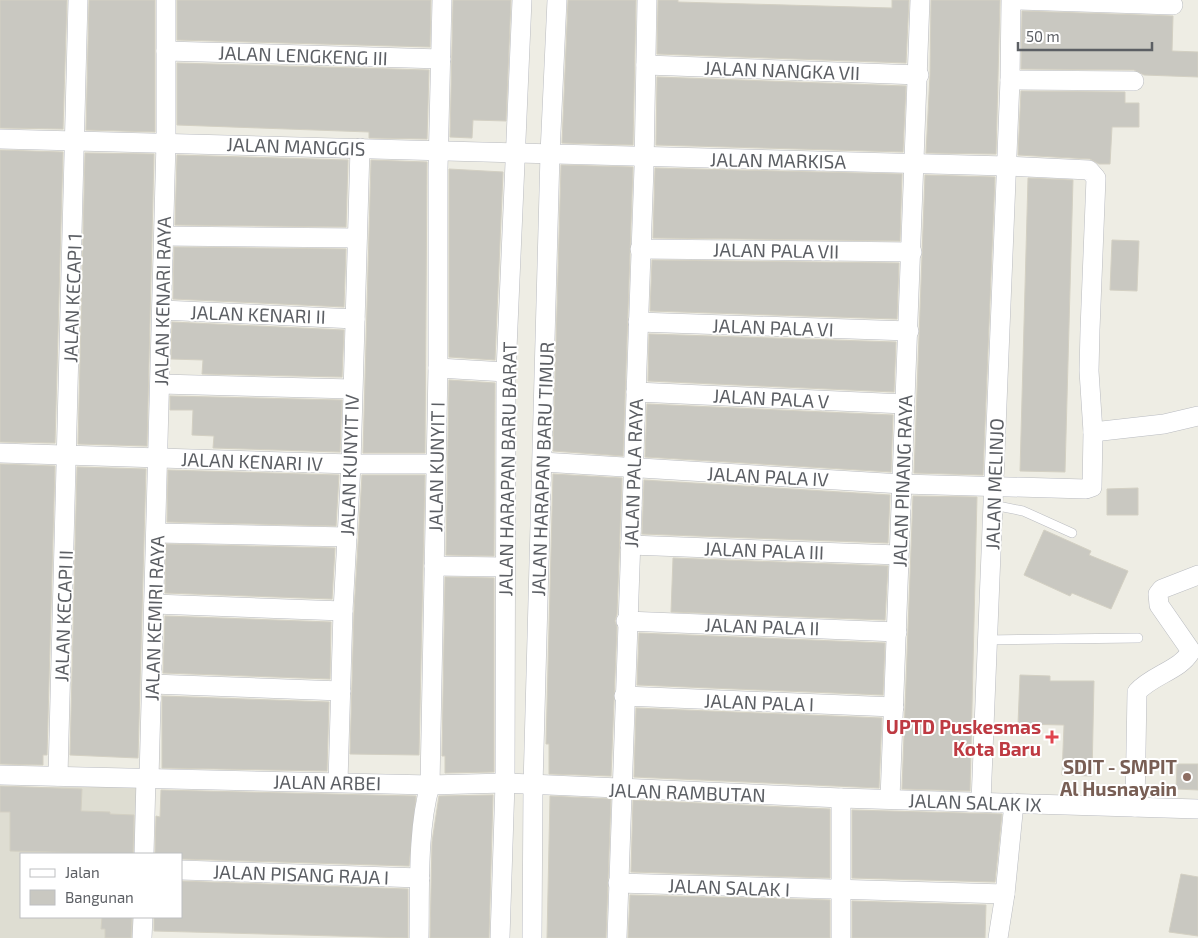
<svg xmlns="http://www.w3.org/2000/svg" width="1198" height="938" viewBox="0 0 1198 938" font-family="'Exo 2',sans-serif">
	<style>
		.education { fill: #deddd2 }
		.building { fill: #c9c8c1; stroke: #d3d0c3 }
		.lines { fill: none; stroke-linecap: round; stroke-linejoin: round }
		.service-casing { stroke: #b9bbc0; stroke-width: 10 }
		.minor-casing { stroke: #b9bbc0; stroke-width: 20 }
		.service { stroke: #fff; stroke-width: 9 }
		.minor { stroke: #fff; stroke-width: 19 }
		.health-dot { fill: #e0444e; stroke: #fff; stroke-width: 2 }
		.education-dot { fill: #8d6e63; stroke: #fff; stroke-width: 2 }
		.labels { text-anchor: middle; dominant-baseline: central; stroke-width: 4; stroke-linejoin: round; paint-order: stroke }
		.street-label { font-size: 19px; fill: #5c5f64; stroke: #fff }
		.health-label { font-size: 19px; font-weight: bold; fill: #be3a42; stroke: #fff; text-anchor: end }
		.education-label { font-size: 19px; font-weight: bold; fill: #785e54; stroke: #fff; text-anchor: end }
	</style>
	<rect width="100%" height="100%" fill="#eeede4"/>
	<path class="education" d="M0 787H139L137 854H21V917H136L135 938H0Z"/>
	<g class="building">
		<path d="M0 0H67L63 129 0 128Z"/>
		<path d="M89 0H155V132L86 130Z"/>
		<path d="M177 0H431L430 47 177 40Z"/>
		<path d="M453 0H511L506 121 473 120 472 138 450 137Z"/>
		<path d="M568 0H636L633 145 562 143Z"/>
		<path d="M658 0H678V2L892 8V0H909L906 63 657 54Z"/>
		<path d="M931 0H1000L996 154 926 153 930 75Z"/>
		<path d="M1022 11 1173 16 1172 51 1198 52V77L1144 75 1134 70 1021 69Z"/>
		<path d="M177 63 429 70 427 139 369 138V132L177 125Z"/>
		<path d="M657 77 906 86 903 152 656 145Z"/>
		<path d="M1021 91 1125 92V103H1139V127H1112L1110 164H1099L1090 159 1018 155Z"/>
		<path d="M0 150 63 152 55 443 0 442Z"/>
		<path d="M85 153 154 154 147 446 78 444Z"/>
		<path d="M177 155 348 160 346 227 175 225Z"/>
		<path d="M371 160 427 162 425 453H363Z"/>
		<path d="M561 165 633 167 623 456 553 451Z"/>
		<path d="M655 168 902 174 900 241 653 238Z"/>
		<path d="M449 169 503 172 495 360 449 357Z"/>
		<path d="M925 175 995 177 983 475 914 473Z"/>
		<path d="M1028 178 1073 180 1065 472 1020 471Z"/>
		<path d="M1112 240 1139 241 1137 291 1110 290Z"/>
		<path d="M174 247 346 249 344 307 173 299Z"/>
		<path d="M652 260 899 263 897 319 650 311Z"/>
		<path d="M172 322 344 330 342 377 202 374 203 360 171 359Z"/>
		<path d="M649 334 896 342 894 392 648 381Z"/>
		<path d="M449 380 495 383 494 556 446 555Z"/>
		<path d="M170 396 342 400 340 452 213 448 214 436 192 435 193 410H170Z"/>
		<path d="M647 404 893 415 891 472 645 457Z"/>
		<path d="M0 464 55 466 47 755H43V765L0 764Z"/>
		<path d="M77 467 146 469 138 758 70 755Z"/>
		<path d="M168 470 339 475 336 526 167 522Z"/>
		<path d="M553 474 622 478 617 614 615 621 617 627 611 776 549 774V744H546Z"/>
		<path d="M362 475H425L419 755 350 754 354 611Z"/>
		<path d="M644 480 890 495 888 543 642 534Z"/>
		<path d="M1138 488V515H1107V489Z"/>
		<path d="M913 496 977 497 970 791 902 789Z"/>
		<path d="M1044 530 1091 551 1089 555 1128 571 1111 609 1072 593 1070 596 1024 575Z"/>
		<path d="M166 544 335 548 332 599 165 593Z"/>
		<path d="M673 558 888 566 885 620 671 612Z"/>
		<path d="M445 577 494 578V772L445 773V756H442Z"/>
		<path d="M165 616 331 622 330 679 163 673Z"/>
		<path d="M639 633 885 643 883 695 637 685Z"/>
		<path d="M1020 675 1050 676V681H1094L1092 776 1062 775 1064 725 1018 724Z"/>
		<path d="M162 696 329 702 327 771 162 768Z"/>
		<path d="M636 708 882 718 879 788 634 777Z"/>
		<path d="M1177 764H1198V790L1176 789Z"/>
		<path d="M0 786 82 789 81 811 110 812V814L134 815 133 854 10 851V812H0Z"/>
		<path d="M161 790 416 796 409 866 181 859V854H155L156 816 160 817Z"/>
		<path d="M493 795 489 938H430L432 842 439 796Z"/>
		<path d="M550 796 611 799 606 938H547Z"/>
		<path d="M633 800 830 809V878L631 872Z"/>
		<path d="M852 810 1002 814 995 882 852 878Z"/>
		<path d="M1181 874 1198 877V936L1169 932Z"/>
		<path d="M181 881 408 889V938L154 931V917H181Z"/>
		<path d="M630 895 830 900V938H628Z"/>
		<path d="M852 901 986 905 985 938H852Z"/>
		<path d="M102 917H132L131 938H105V929H101Z"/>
	</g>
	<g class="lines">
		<g class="service-casing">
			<g id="service">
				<path d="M993 505 1023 511 1072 533"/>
				<path d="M987 640 1138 638"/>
			</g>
		</g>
		<g class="minor-casing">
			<g id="minor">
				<path d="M1018 0 1173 5"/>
				<path d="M166 51 441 59"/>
				<path d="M646 65 919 75"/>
				<path d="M1010 80 1134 81"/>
				<path d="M0 139 1006 166 1089 170 1096 178 1090 330 1089 371 1093 432 1092 487 1086 489 902 484 542 462"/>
				<path d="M164 236 357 238"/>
				<path d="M640 249 912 252"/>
				<path d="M162 310 355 319"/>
				<path d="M638 322 909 331"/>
				<path d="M438 368 506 372"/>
				<path d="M160 384 352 389"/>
				<path d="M636 392 905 404"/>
				<path d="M1093 432 1164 424 1198 416"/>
				<path d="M0 453 351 464H436"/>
				<path d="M156 533 347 537"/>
				<path d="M630 545 898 555"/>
				<path d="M434 566 505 567"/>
				<path d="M154 604 343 611"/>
				<path d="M626 621 897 632"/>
				<path d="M152 684 341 691"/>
				<path d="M624 696 894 707"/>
				<path d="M0 775 430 785 505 783 841 798 1198 809"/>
				<path d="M58 776 78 0"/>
				<path d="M149 778 166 142V0"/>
				<path d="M338 782 343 611 351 464 360 148"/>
				<path d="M890 799 920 0"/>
				<path d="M981 802 1010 80 1011 0"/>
				<path d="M1135 807 1137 692C1152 675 1181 670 1191 651L1159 605 1158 594 1162 589 1198 575"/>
				<path d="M144 854 146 778"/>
				<path d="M181 870 420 878"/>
				<path d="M618 883 1005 894"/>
				<path d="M142 938 143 917"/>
				<path d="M419 938C420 891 417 830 430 785L438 368V169L442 0"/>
				<path d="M500 938 505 783 506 372 522 0"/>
				<path d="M532 938 533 786 550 154 557 0"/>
				<path d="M617 938 644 167 647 0"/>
				<path d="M841 938V798"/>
				<path d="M998 938 1005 894 1014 803"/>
			</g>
		</g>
		<use href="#service" class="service"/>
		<use href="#minor" class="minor"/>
	</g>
	<path class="health-dot" d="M1049.5 729.5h5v5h5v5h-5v5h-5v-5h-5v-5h5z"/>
	<circle class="education-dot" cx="1187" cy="777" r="5"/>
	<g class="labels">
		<g class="street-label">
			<text transform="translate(303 55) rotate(2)">JALAN LENGKENG III</text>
			<text transform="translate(782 70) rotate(2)">JALAN NANGKA VII</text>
			<text transform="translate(296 146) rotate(2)">JALAN MANGGIS</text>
			<text transform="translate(778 160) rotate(1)">JALAN MARKISA</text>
			<text transform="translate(776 250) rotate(1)">JALAN PALA VII</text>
			<text transform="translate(72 298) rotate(-88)">JALAN KECAPI 1</text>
			<text transform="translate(162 301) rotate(-89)">JALAN KENARI RAYA</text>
			<text transform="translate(258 314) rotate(2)">JALAN KENARI II</text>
			<text transform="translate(773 327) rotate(2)">JALAN PALA VI</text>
			<text transform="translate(771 398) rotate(3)">JALAN PALA V</text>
			<text transform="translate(252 461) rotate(2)">JALAN KENARI IV</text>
			<text transform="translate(349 465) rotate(-88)">JALAN KUNYIT IV</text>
			<text transform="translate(436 467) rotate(-89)">JALAN KUNYIT I</text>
			<text transform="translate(507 469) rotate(-89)">JALAN HARAPAN BARU BARAT</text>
			<text transform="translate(542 469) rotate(-88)">JALAN HARAPAN BARU TIMUR</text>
			<text transform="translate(633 473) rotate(-88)">JALAN PALA RAYA</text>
			<text transform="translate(768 476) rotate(3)">JALAN PALA IV</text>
			<text transform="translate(902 481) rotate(-88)">JALAN PINANG RAYA</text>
			<text transform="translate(994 484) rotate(-88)">JALAN MELINJO</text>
			<text transform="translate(764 550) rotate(2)">JALAN PALA III</text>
			<text transform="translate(63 616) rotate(-88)">JALAN KECAPI II</text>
			<text transform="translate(154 618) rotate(-88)">JALAN KEMIRI RAYA</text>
			<text transform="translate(762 626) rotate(2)">JALAN PALA II</text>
			<text transform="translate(759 702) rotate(2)">JALAN PALA I</text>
			<text transform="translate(327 782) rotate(1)">JALAN ARBEI</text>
			<text transform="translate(687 792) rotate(2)">JALAN RAMBUTAN</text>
			<text transform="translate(975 802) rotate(2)">JALAN SALAK IX</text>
			<text transform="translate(301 874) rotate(2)">JALAN PISANG RAJA I</text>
			<text transform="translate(729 887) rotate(2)">JALAN SALAK I</text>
		</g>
		<g class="health-label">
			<text x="1041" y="726">UPTD Puskesmas<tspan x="1041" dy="22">Kota Baru</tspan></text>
		</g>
		<g class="education-label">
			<text x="1177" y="766">SDIT - SMPIT<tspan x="1177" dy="22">Al Husnayain</tspan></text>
		</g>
	</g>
	<rect x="20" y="853" width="162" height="65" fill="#ffffff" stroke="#bebfc1"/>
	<rect x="30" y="869" width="25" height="8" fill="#ffffff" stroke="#bebfc1"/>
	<text x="65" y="878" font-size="15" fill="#5c5f64">Jalan</text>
	<rect x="30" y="890" width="25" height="15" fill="#c9c8c1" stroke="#bebfc1"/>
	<text x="65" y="903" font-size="15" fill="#5c5f64">Bangunan</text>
	<path d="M1018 42v8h134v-8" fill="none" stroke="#5c5f64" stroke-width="2.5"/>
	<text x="1026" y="42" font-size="15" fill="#5c5f64" stroke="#ffffff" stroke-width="4" paint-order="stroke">50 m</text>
</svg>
